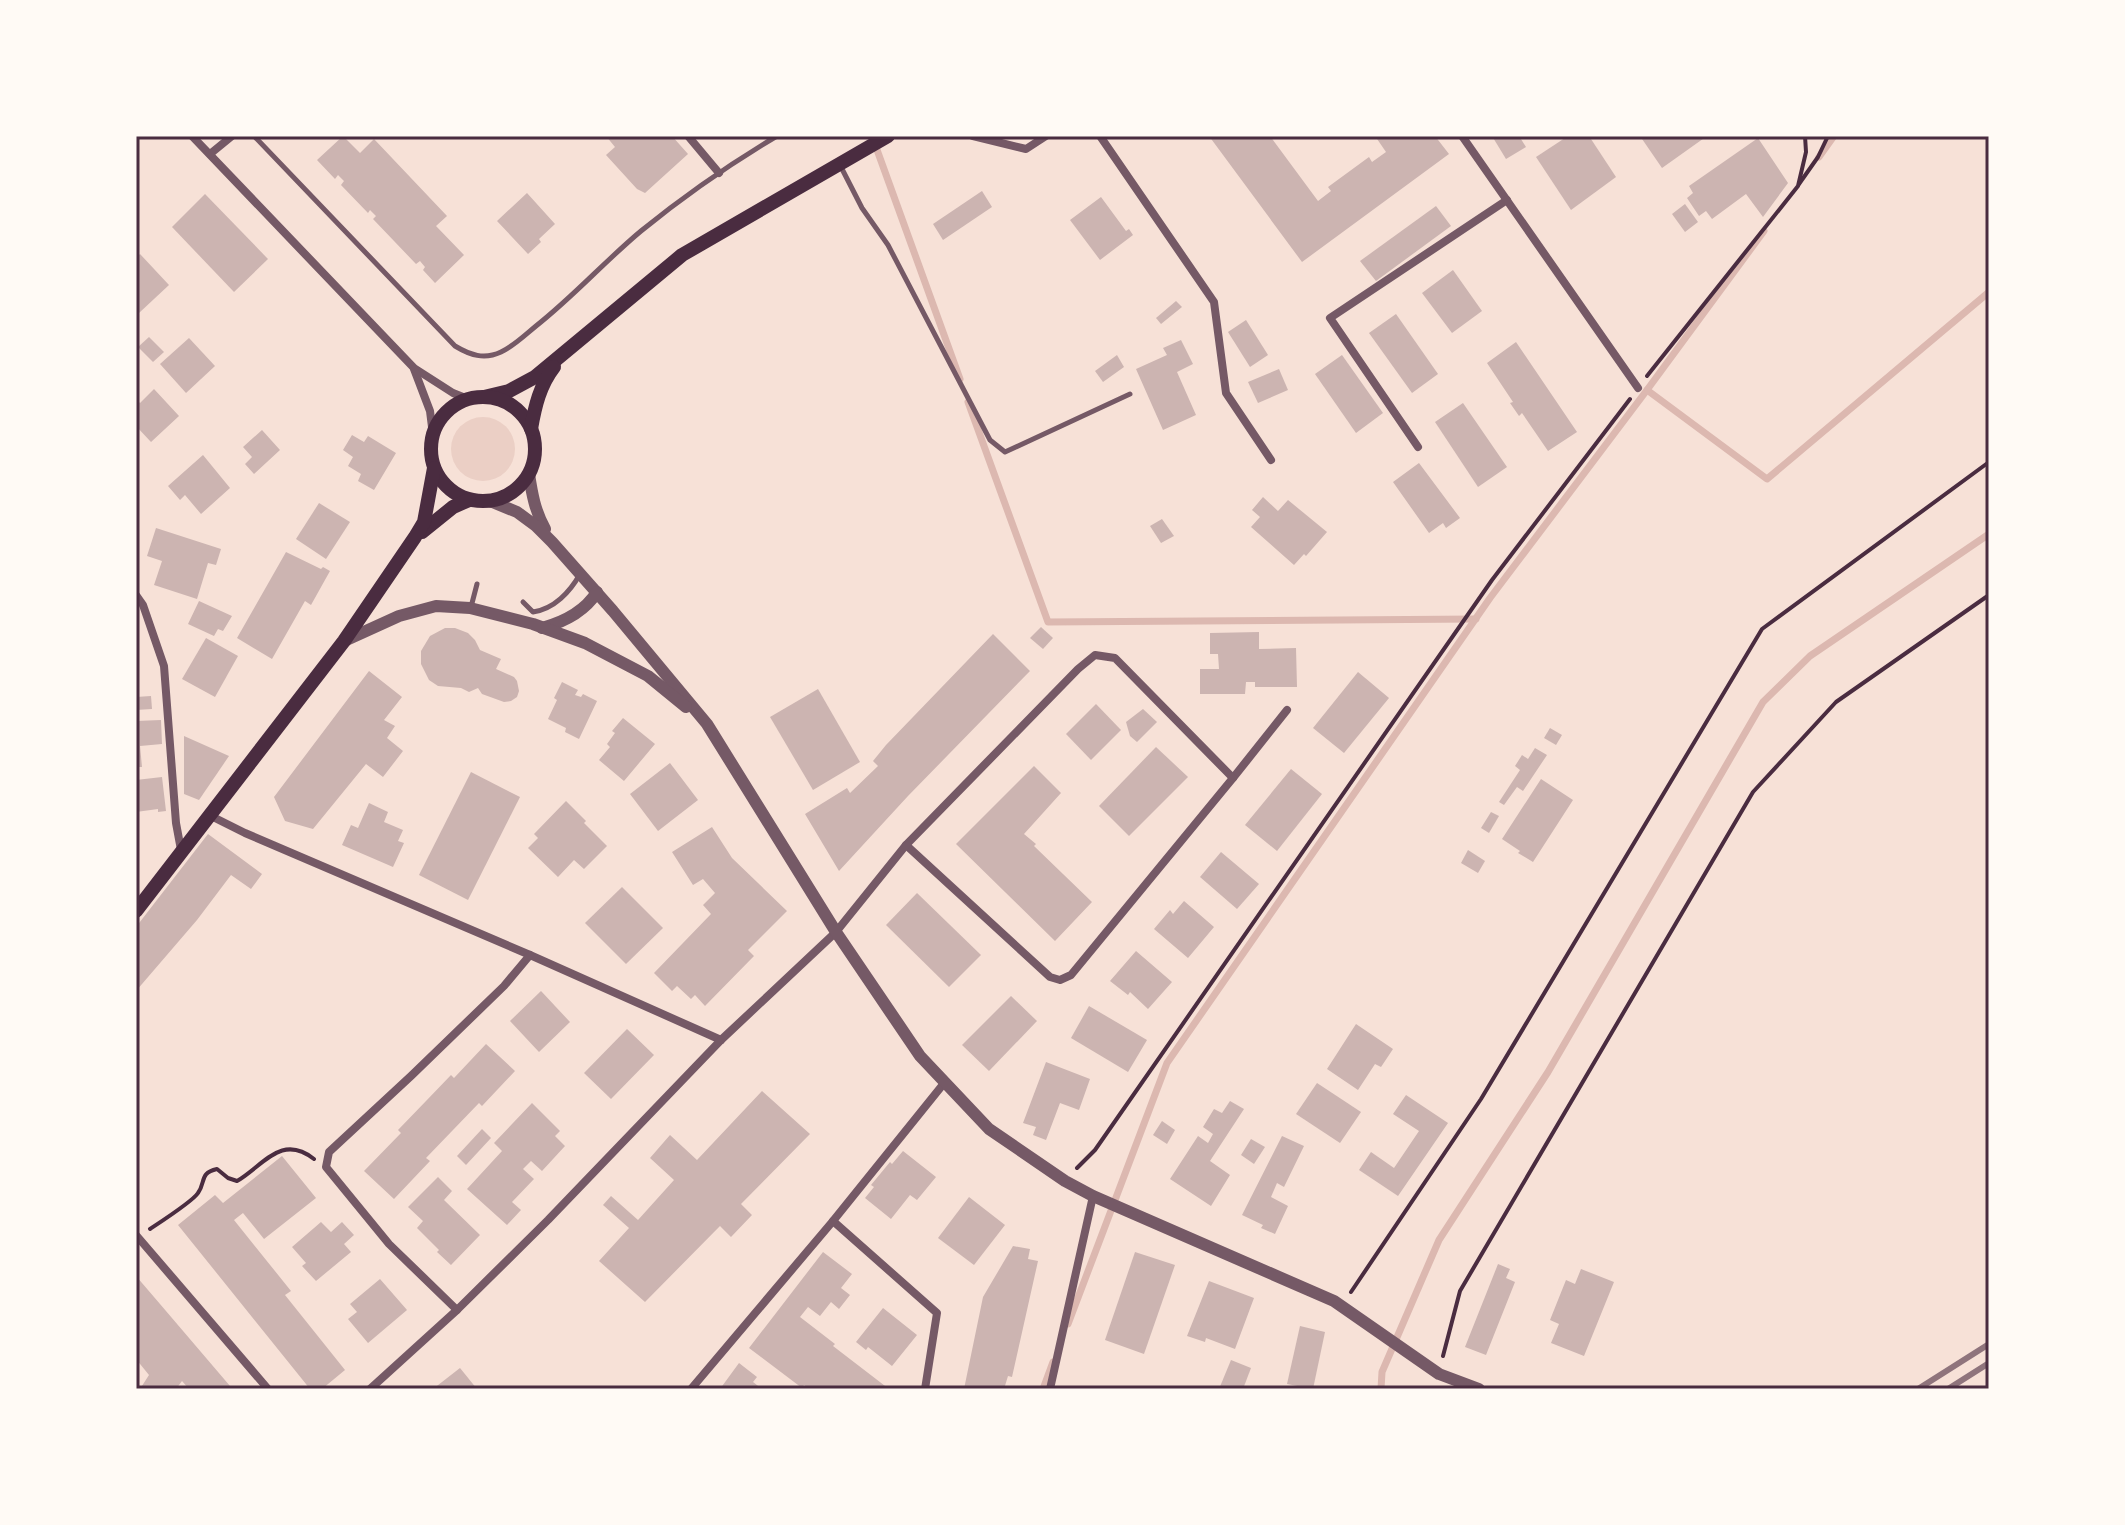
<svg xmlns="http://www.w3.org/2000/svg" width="2125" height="1525" viewBox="0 0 2125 1525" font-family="'Fira Sans Condensed',sans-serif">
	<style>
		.green { fill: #ebcfc5 }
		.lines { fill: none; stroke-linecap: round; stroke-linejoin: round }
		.stream { stroke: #dcb8b0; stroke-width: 7 }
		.building { fill: #ccb4b1 }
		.path { stroke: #4a2c40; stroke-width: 4 }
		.service { stroke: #755966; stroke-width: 5 }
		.minor { stroke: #755966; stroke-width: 8 }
		.tertiary { stroke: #755966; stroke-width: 12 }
		.primary { stroke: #4a2c40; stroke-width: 14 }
		.rail { stroke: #8f747c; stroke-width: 6 }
		.neatline { fill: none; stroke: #4a2c40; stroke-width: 3 }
	</style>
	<rect width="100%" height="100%" fill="#f7e1d7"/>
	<circle class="green" cx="483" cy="449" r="32"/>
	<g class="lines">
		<g class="stream">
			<path d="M872 136 960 379"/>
			<path d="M1819 157 1834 136"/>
			<path d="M1647 390 1767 479 1989 292"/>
			<path d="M968 402 1048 622 1476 619"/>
			<path d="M1068 1324 1167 1063 1490 598 1647 390 1764 231"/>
			<path d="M1043 1389 1053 1362"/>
			<path d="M1381 1389 1382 1372 1439 1240 1548 1072 1763 702 1810 656 1989 534"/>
		</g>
	</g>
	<g class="building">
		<path d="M343 136 360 153 374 139 447 216 436 226 464 255 435 283 423 270 425 267 420 261 416 264 373 219 376 216 370 210 368 213 341 185 344 181 338 175 335 179 317 160Z"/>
		<path d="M606 136H672L688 154 645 193 637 189 606 155 615 147Z"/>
		<path d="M1209 136H1270L1318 201 1331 191 1328 187 1369 157 1372 162 1386 152 1375 136H1435L1449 154 1302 262Z"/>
		<path d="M1492 136H1519L1526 147 1506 159Z"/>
		<path d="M1568 136H1589L1616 177 1571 210 1536 157Z"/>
		<path d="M1640 136H1707L1662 168Z"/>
		<path d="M1758 138 1788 183 1763 217 1746 194 1712 219 1706 211 1699 216 1687 198 1693 193 1689 186Z"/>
		<path d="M982 191 992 207 943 240 933 224Z"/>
		<path d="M527 193 555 224 539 239 541 242 528 254 497 221Z"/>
		<path d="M205 194 268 259 234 292 172 227Z"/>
		<path d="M1101 197 1126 231 1129 229 1133 235 1100 260 1070 220Z"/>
		<path d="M1685 204 1698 222 1685 232 1672 214Z"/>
		<path d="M1436 206 1451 226 1376 281 1360 261Z"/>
		<path d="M140 254 169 285 139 313 136 310V258Z"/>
		<path d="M1453 270 1482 311 1452 333 1422 293Z"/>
		<path d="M1176 301 1182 307 1161 324 1156 318Z"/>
		<path d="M1396 314 1438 374 1412 393 1369 333Z"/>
		<path d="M1246 320 1268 355 1250 367 1228 332Z"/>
		<path d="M149 337 164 352 153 362 138 347Z"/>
		<path d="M189 338 215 366 186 393 160 364Z"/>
		<path d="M1181 340 1193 364 1177 372 1196 415 1163 430 1136 369 1167 355 1163 348Z"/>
		<path d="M1516 342 1577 432 1548 451 1522 413 1519 416 1510 403 1513 402 1487 363Z"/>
		<path d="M1117 355 1124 367 1103 382 1095 371Z"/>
		<path d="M1342 355 1383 413 1356 433 1315 374Z"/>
		<path d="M1279 369 1288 390 1258 403 1248 382Z"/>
		<path d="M154 389 179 416 151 442 136 426V399L140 403Z"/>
		<path d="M1463 403 1507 467 1478 487 1435 422Z"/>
		<path d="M262 430 280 450 254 474 245 464 252 457 243 447Z"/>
		<path d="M352 435 364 442 368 436 396 453 374 490 358 481 361 474 348 466 353 457 343 450Z"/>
		<path d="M203 455 230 488 201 514 185 495 180 500 168 486Z"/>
		<path d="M1419 463 1460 518 1446 528 1443 523 1429 533 1393 482Z"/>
		<path d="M1263 497 1278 511 1288 500 1327 532 1306 556 1304 554 1294 565 1251 527 1260 517 1252 510Z"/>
		<path d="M319 503 350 522 326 559 296 539Z"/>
		<path d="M1162 519 1174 536 1161 543 1150 526Z"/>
		<path d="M156 528 221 549 216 565 208 563 197 599 154 585 162 561 147 556Z"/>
		<path d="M286 552 321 569 323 567 330 571 311 605 305 601 272 659 237 638Z"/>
		<path d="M199 601 232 616 223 631 218 629 214 636 188 624Z"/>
		<path d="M1041 627 1053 638 1043 649 1030 638Z"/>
		<path d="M445 628H455L468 633 475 640 480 650 501 659 496 669 514 677 517 681 519 691 517 697 511 701 504 702 482 694 478 688 469 692 461 688 438 686 429 680 421 664V651L430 636Z"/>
		<path d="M1259 632V649L1296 648 1297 687H1255V682H1246L1245 694H1200V669H1219L1218 654H1210V633Z"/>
		<path d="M993 634 1030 671 908 796 839 871 805 814 847 788 850 793 878 766 873 761 886 745Z"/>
		<path d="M206 638 238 656 215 697 182 679Z"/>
		<path d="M369 671 402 697 384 720 395 726 387 738 403 751 383 777 366 764 313 829 285 821 274 797Z"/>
		<path d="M1358 672 1389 698 1344 753 1313 728Z"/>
		<path d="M562 682 578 690 575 695 581 697 583 694 597 701 579 739 565 732 566 728 548 719 557 700 554 698Z"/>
		<path d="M818 689 860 762 813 790 770 717Z"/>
		<path d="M151 696 152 709 136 710V697Z"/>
		<path d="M1096 704 1121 730 1091 760 1066 734Z"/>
		<path d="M1143 709 1157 722 1137 742 1130 736 1126 722Z"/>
		<path d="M623 718 655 744 624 781 599 760 610 747 607 744 615 733 612 731Z"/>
		<path d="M161 720 162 744 140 746 142 767H136V721Z"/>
		<path d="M1550 728 1562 735 1556 745 1544 738Z"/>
		<path d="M184 736 229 756 199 800 184 794Z"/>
		<path d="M1156 747 1188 777 1129 836 1099 806Z"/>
		<path d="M1535 748 1547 755 1523 791 1517 787 1504 805 1499 802 1520 770 1515 766 1522 755 1528 759Z"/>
		<path d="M670 763 698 800 658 831 630 794Z"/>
		<path d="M1034 766 1061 793 1024 834 1036 844 1034 846 1092 902 1055 941 956 844Z"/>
		<path d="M1291 769 1322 794 1277 851 1245 825Z"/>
		<path d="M471 772 520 797 468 900 419 875Z"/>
		<path d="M162 777 166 811 158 812V809L136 812V780Z"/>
		<path d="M1541 779 1573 800 1533 862 1518 853 1520 851 1502 839Z"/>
		<path d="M566 801 586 821 584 823 607 846 584 869 574 860 558 877 528 848 538 838 534 834Z"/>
		<path d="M369 803 388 812 384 822 403 830 398 841 404 843 393 867 342 845 351 825 358 828Z"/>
		<path d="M1491 812 1499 816 1489 833 1481 828Z"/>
		<path d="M712 827 732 858 787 911 748 950 754 956 705 1006 695 995 691 999 677 986 672 991 654 973 711 914 703 905 715 893 703 879 693 885 672 852Z"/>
		<path d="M208 834 262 874 251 889 231 875 197 920 136 991V927Z"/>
		<path d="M1468 850 1485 861 1478 873 1461 863Z"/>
		<path d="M1221 852 1259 884 1237 909 1200 877Z"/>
		<path d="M622 887 663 928 626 964 585 923Z"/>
		<path d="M917 893 981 955 949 987 886 925Z"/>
		<path d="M1184 901 1214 927 1188 958 1154 929 1170 910 1173 914Z"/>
		<path d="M1136 951 1172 982 1148 1009 1130 992 1128 995 1110 981Z"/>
		<path d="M541 991 570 1022 539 1052 510 1021Z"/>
		<path d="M1011 996 1037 1021 989 1071 962 1045Z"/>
		<path d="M1089 1006 1147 1040 1128 1072 1071 1038Z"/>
		<path d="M1356 1024 1393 1049 1381 1067 1375 1064 1358 1090 1327 1069Z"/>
		<path d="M627 1029 654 1055 611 1099 584 1073Z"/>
		<path d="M486 1044 515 1071 482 1106 479 1103 426 1158 430 1161 394 1199 364 1171 401 1133 398 1130 426 1101 451 1075 454 1078Z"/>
		<path d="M1046 1062 1090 1079 1079 1110 1060 1103 1046 1140 1033 1135 1036 1127 1023 1123Z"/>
		<path d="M1317 1083 1361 1112 1340 1143 1296 1114Z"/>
		<path d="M762 1091 810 1134 741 1204 752 1215 731 1237 720 1226 645 1302 599 1261 629 1228 603 1205 611 1196 638 1220 674 1180 650 1158 670 1135 697 1160Z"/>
		<path d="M1406 1095 1448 1123 1398 1196 1359 1170 1371 1152 1394 1168 1419 1131 1393 1114Z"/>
		<path d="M1230 1101 1244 1109 1210 1161 1230 1175 1211 1206 1170 1179 1198 1136 1208 1143 1213 1134 1203 1127 1214 1109 1222 1113Z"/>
		<path d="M532 1103 560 1131 555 1136 565 1146 542 1171 531 1161 523 1169 534 1179 512 1202 521 1210 507 1225 467 1189 502 1151 494 1143Z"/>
		<path d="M1162 1121 1175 1130 1167 1144 1153 1135Z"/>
		<path d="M482 1129 491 1138 466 1165 457 1156Z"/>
		<path d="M1282 1136 1304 1146 1284 1187 1277 1183 1271 1197 1288 1206 1275 1234 1261 1228 1263 1225 1242 1215Z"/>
		<path d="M1251 1139 1265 1147 1254 1164 1241 1155Z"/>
		<path d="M903 1151 936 1177 917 1200 910 1195 891 1219 865 1198 874 1187 871 1185 890 1162 892 1164Z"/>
		<path d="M282 1156 316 1198 264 1239 243 1213 234 1220 291 1291 285 1295 345 1370 322 1389H310L178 1225 215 1195 223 1203Z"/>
		<path d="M438 1177 452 1191 444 1200 480 1235 451 1265 437 1252 439 1250 417 1228 423 1221 408 1207Z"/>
		<path d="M969 1197 1005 1225 974 1265 938 1238Z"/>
		<path d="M321 1222 331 1232 342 1222 354 1235 344 1244 351 1252 316 1281 302 1266 306 1263 292 1247Z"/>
		<path d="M1013 1246 1030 1249 1028 1259 1038 1261 1012 1377 1008 1376 1004 1389H964L983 1297Z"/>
		<path d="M823 1252 852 1274 841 1288 850 1295 839 1309 831 1302 820 1316 808 1307 800 1317 835 1344 833 1346 889 1389H810L804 1385 802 1388 749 1348Z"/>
		<path d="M1135 1252 1175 1265 1144 1354 1105 1340Z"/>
		<path d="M1498 1264 1510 1269 1506 1278 1515 1282 1486 1355 1465 1347Z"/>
		<path d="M1581 1269 1614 1282 1584 1356 1551 1343 1559 1324 1550 1320 1566 1280 1575 1284Z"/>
		<path d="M136 1276 160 1304 230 1386 226 1389H189L182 1381 176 1389H140L149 1375 136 1359Z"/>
		<path d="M380 1279 407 1310 368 1343 348 1319 357 1312 350 1304Z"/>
		<path d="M1209 1281 1254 1298 1235 1349 1206 1338 1205 1342 1187 1336Z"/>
		<path d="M883 1308 917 1335 892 1366 868 1347 866 1350 856 1342Z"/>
		<path d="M1300 1326 1325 1332 1313 1389 1287 1384Z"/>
		<path d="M1231 1360 1251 1368 1243 1389H1219Z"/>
		<path d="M739 1363 757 1377 753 1382 762 1389H720Z"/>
		<path d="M460 1368 477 1389H433Z"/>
	</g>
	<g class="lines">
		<g class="path">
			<path d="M1799 184 1818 157 1828 136"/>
			<path d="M1647 376 1798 186 1806 152 1805 136"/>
			<path d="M1077 1168 1095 1150 1492 580 1630 399"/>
			<path d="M150 1229C159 1223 193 1201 198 1193 206 1182 199 1173 217 1169L228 1178 237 1181C263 1166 281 1133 314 1159"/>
			<path d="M1351 1292 1481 1099 1762 629 1989 462"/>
			<path d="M1443 1356 1460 1291 1753 792 1836 702 1989 595"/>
		</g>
		<g class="service">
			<path d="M254 136 455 346C470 355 484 360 501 352 514 346 525 335 536 326 573 297 605 261 641 231 684 196 730 164 777 136"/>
			<path d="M840 165 862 208 888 245 990 440 1005 452 1130 394"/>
			<path d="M523 602 533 612C554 609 570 592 580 574"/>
			<path d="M471 607 477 584"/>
		</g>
		<g class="minor">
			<path d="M192 136 414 368 453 393 468 399"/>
			<path d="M688 136 719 173"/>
			<path d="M973 136 1026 149 1046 136"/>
			<path d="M1100 136 1214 302 1226 393 1271 460"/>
			<path d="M1462 136 1638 388"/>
			<path d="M210 154 232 136"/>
			<path d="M414 369 430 411 433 435"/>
			<path d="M1418 447 1330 318 1507 200"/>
			<path d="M136 595 143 605 164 666 176 823 181 850"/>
			<path d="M209 815 245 833 530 955 721 1040"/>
			<path d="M906 845 1050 977 1060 980 1071 975 1233 778 1287 710"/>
			<path d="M833 1221 937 1313 925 1389"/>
			<path d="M136 1235 268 1389"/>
			<path d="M457 1310 389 1244 326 1167 329 1152 411 1076 504 986 530 955"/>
			<path d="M370 1389 457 1310 548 1220 721 1040 836 932 906 845 1078 669 1095 655 1115 658 1233 778"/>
			<path d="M691 1389 833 1221 945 1082"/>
			<path d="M1050 1389 1093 1196"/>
		</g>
		<g class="tertiary">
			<path d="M529 474C532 494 535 511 545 529"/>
			<path d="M490 501 517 512 536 526 552 542 613 611 707 724 836 932 920 1056 989 1129 1065 1181 1093 1196 1334 1301 1439 1374 1479 1389"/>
			<path d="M542 628C564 622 585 611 597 592"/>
			<path d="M344 641 399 616 436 606 470 608 533 624 585 643 648 676 686 707"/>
		</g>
		<g class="primary">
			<path d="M484 397 509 391 535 377 682 255 888 136"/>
			<circle cx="483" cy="449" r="52"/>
			<path d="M531 429C535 406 540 385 554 367"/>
			<path d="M422 532 453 507 469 500"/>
			<path d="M136 911 344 641 415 537 424 522 434 468"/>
		</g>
		<g class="rail">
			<path d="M1918 1389 1989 1344"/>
			<path d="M1948 1389 1989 1363"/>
		</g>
	</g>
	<rect width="2125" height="1525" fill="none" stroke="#fffaf5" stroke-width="276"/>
	<rect x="138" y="138" width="1849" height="1249" class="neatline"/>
</svg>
